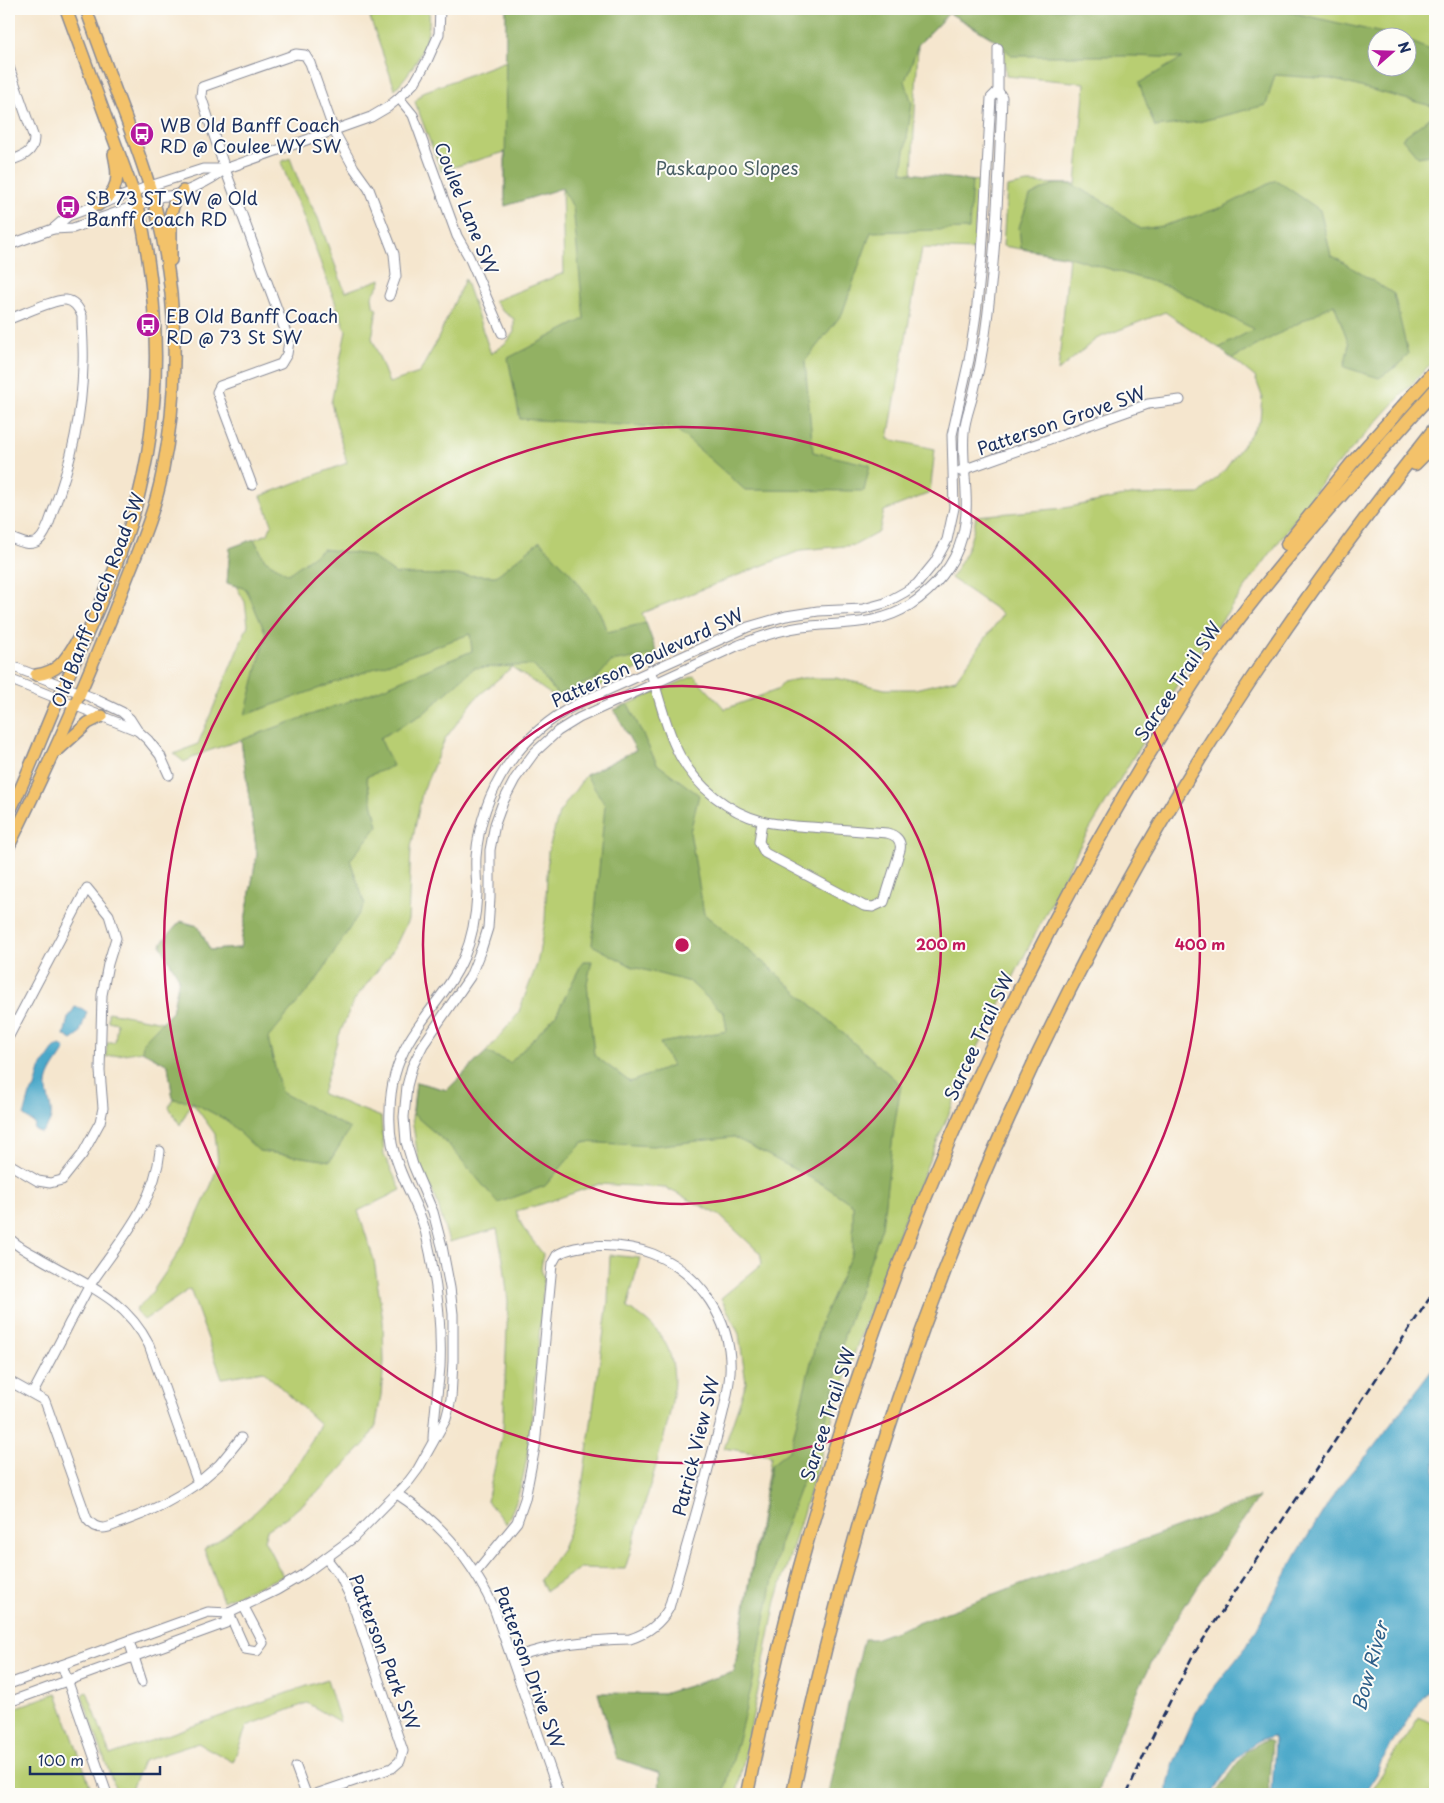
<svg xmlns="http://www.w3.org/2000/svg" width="1444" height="1803" viewBox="0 0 1444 1803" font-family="'Playpen Sans',sans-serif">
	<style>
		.green { fill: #b8ce72; stroke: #6a7e68; fill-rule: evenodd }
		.forest { fill: #92b164; stroke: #567061 }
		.water { fill: #4ba8c9; stroke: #336c94 }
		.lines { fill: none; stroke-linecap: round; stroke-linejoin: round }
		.minor-casing { stroke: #888a96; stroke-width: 11 }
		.major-casing { stroke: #888a96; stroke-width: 14 }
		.highway-casing { stroke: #888a96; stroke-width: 15 }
		.minor { stroke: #fff; stroke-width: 9 }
		.major { stroke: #f3c26a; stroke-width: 11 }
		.highway { stroke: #f3c26a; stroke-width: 12 }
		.rail { stroke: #1b2f5e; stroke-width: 2.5; stroke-dasharray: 8 4; stroke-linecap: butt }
		.ring { fill: none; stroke: #c2185b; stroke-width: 2.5 }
		.labels { text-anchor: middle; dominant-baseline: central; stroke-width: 4; stroke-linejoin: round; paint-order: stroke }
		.poi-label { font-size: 18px; fill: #1b2f5e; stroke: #fdfcf7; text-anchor: start }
		.park-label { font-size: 18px; fill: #4a5f64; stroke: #fdfcf7 }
		.street-label { font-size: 18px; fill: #1b2f5e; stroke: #fdfcf7 }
		.water-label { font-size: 19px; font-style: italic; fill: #2e5f89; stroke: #fdfcf7 }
		.centre { fill: #c2185b; stroke: #fdfcf7; stroke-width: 2.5 }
		.ring-label { font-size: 15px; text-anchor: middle; font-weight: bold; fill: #c2185b; stroke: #fdfcf7; stroke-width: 4; stroke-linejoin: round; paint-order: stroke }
	</style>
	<rect width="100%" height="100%" fill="#fdfcf7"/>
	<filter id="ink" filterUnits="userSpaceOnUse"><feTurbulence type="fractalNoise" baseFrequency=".02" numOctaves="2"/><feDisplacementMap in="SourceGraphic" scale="10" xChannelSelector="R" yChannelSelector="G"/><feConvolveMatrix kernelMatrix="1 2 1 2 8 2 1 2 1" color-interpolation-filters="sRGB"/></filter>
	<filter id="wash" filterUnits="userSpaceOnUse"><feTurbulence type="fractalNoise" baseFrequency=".0096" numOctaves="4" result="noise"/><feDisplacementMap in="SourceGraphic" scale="20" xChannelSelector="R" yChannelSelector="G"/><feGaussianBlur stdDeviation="1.12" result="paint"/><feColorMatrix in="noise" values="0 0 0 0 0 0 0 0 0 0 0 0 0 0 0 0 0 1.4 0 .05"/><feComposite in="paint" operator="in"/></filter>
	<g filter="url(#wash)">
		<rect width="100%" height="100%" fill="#f5e6ce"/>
		<g class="green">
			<path d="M367 9H429C432 40 416 67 395 89Z"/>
			<path d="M506 9H1435V359L1326 477 1189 665 1081 844 972 1059 893 1246 839 1396 776 1601 737 1794H659L660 1773 617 1758 598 1693 663 1694 734 1672 771 1456 724 1448 746 1383 739 1334 721 1298 762 1264 760 1253 719 1215 666 1188 599 1184 542 1204 516 1211 523 1228 543 1254 541 1269 544 1278C541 1315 538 1352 534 1389 530 1435 528 1482 506 1524L487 1501 503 1430 508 1302 504 1265 497 1229 449 1242 436 1199 419 1164 412 1119 416 1082 447 1090 486 1052 518 1014 537 964 545 921 548 852 559 813 586 775 636 750 614 710 694 676 725 709 777 690 783 682 803 678H836L885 689H915L956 679 1003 614 951 578C964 559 973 539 976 516L1065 508 1129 495 1199 494 1224 471 1260 421 1262 396 1255 377 1219 348 1165 312 1096 339 1058 371 1069 257 1003 246 1007 187 1027 183 1076 184 1085 83 1006 76 1003 45 949 13 918 45 912 175 979 181 973 250 922 248 888 439 935 449 930 493 884 511 879 532 855 545 802 550 642 613 659 659 563 703 512 667 475 699 445 739 422 793 411 848 408 920 394 949 353 1002 338 1038 322 1094 381 1117 384 1155 401 1190 358 1211 374 1260 383 1321 384 1362 381 1395 376 1425 368 1440 329 1482 291 1514 267 1530 264 1540 283 1576 223 1601 204 1549C255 1520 295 1477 320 1424L263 1371 222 1378 190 1289 144 1320 135 1310 148 1298 174 1260 193 1225 212 1183 218 1162 215 1134 192 1102 180 1125 169 1107 173 1099 168 1065 142 1051 106 1057 107 1042H115L117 1023 108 1021V1012L162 1022 172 1012 179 978 161 946 162 942 181 921 198 926 210 950 240 948 257 854 241 740 205 752 184 762 174 754 198 744 248 625 245 602 236 586 227 583 230 548 268 534 272 524 261 496 347 463 331 403 346 331 297 200 290 186 281 162 290 158 299 182 318 218 345 292 381 279V282L372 296 373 305 377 310 372 338 389 383 419 373 435 345 465 279 491 354 507 342 514 332V319L501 310 494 301 564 273 562 188 505 206V152L441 171 415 102 423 92 506 61ZM1376 38H1406V68H1376Z"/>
			<path d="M610 1255 640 1258 627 1308C647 1319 665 1334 671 1358 680 1389 665 1432 657 1462 647 1498 636 1533 625 1569L580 1568 546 1591 540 1580 562 1549 573 1522 582 1487 608 1302Z"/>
			<path d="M327 1679 340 1722 307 1703 247 1726 233 1762 198 1743 143 1761 129 1794H117L82 1696 84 1693 87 1691 110 1755Z"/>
			<path d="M57 1693 93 1794H9V1710Z"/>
			<path d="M1419 1717 1435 1725V1794H1369Z"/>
		</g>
		<g class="forest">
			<path d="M506 9H1277L1400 37 1376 38V68H1406L1407 40 1435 52V107L1331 79 1275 75 1266 105 1198 122 1155 127 1139 83 1182 58 1132 56H1012C996 37 971 25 949 13L918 45 905 81 912 104 902 172 972 181 969 229 871 232 842 314 805 361 813 452 870 465 864 491 745 490 675 428 520 419 508 358 584 319 573 207 562 188 505 206Z"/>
			<path d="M1435 114V154L1418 157 1402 138Z"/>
			<path d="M1276 180 1320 210 1331 255 1394 294 1408 354 1400 364 1379 378 1344 367 1349 344 1334 304 1232 359 1219 348 1254 329 1170 287 1069 257 1021 248 1019 227 1030 196 1054 184H1071L1105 202 1140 229 1163 226 1223 207Z"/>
			<path d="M254 539 265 560 288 574 323 549 369 555 396 574 496 576 540 541 574 577 600 613 607 632 646 623 657 654 611 662 597 678 558 695 533 665 474 668 423 714 380 738 393 766 366 777 378 826 350 860 365 904 318 978 268 1038 281 1092 350 1129 330 1161 259 1151 226 1120 192 1102 173 1099 168 1065 142 1051 143 1042 172 1012 179 978 161 946 162 942 180 922 198 926 210 950 240 948 257 854 241 740 371 693 472 651 470 634 245 715 266 634 246 589 227 583 230 548Z"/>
			<path d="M628 704 657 764 699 795 690 832 704 914 769 967 901 1085 894 1128 882 1227 844 1336 831 1405 781 1539 753 1681 724 1794H659L660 1773 617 1758 598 1693 663 1694 734 1672 771 1465 790 1450 820 1324 853 1251V1205L822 1184 734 1137 653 1146 583 1142 545 1186 498 1203 449 1145 413 1114 416 1082 447 1090 486 1052 510 1063 556 1015 583 961H592L587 983 594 1055 630 1082 672 1066 660 1043 727 1031 724 1013 690 982 633 967 592 945 605 805 586 775 636 750 614 710Z"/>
			<path d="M1259 1497C1226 1546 1189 1595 1160 1647 1134 1694 1114 1744 1097 1794H829L845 1717 864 1639H874Z"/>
			<path d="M1267 1739 1272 1741 1269 1780 1270 1794H1215L1247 1750Z"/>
		</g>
		<g class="water">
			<path d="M75 1007 81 1008 87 1012 79 1035 72 1040 64 1035 68 1018Z"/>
			<path d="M61 1045 65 1049 64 1051C59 1060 51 1069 48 1079 42 1100 63 1114 41 1133L34 1129 35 1124 24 1116 30 1094 35 1088 40 1069 55 1047Z"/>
			<path d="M1435 1366V1683L1420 1701 1394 1741 1381 1762 1377 1774 1364 1794H1272L1275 1741 1273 1736C1244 1741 1227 1771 1212 1794H1168V1786L1172 1768 1199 1706 1247 1646 1298 1552 1337 1489 1359 1463 1369 1453Z"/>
		</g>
	</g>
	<g filter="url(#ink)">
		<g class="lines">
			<g class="minor-casing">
				<g id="minor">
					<path d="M9 67 34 138C34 153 21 157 9 161"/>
					<path d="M399 98 413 115 457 236 469 257 502 333"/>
					<path d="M53 229 68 216 150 186 203 169H225"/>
					<path d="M9 245 53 229 73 228 163 196C178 198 213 179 225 169L371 117 388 107 399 98 415 82 427 61 439 34 440 9"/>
					<path d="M9 319C21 315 54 299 66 300 75 301 79 308 82 316 82 332 84 349 83 365 82 415 71 464 53 511 50 520 46 535 38 541 29 547 18 541 9 537"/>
					<path d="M960 471 1148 404 1180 400"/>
					<path d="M252 485 217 392 220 386 281 364 287 354 289 341 225 169 201 96 202 87 296 54 305 55 310 63 334 131 354 168 369 189 394 254 396 276 389 296"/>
					<path d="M9 665 91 697 122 712 130 719 137 730 148 740 160 755 169 775"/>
					<path d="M650 670C660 699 666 730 680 756 697 787 728 812 762 821 778 825 795 826 811 827 836 829 862 831 887 833 896 835 902 841 900 850L884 902 873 907 864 906 765 853 759 842 762 821"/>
					<path d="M9 679 136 730"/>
					<path d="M9 1036 87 888 109 915 116 938 108 964 102 995 100 1071 103 1108 100 1122 82 1155 62 1180 50 1183 38 1181 9 1164"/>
					<path d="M9 1238C17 1246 28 1252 38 1257 83 1284 124 1296 149 1345L198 1483C174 1500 148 1513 122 1522 116 1524 109 1528 103 1528 96 1528 91 1524 87 1519L45 1401 9 1381"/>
					<path d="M33 1393C45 1370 58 1346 70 1322 77 1310 83 1297 90 1285 118 1243 155 1204 160 1151"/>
					<path d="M433 1439C434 1415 438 1391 440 1367 442 1321 436 1275 425 1230 419 1208 407 1189 399 1167 392 1150 389 1129 390 1111 390 1087 397 1062 409 1041 426 1012 451 988 464 957 473 936 476 915 477 894 477 881 475 869 476 857 481 790 520 733 579 703L748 627 786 616 818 611 863 609 885 603 905 592 917 584 935 562 947 540 954 508 952 435 969 360 976 314 982 256 991 98 998 91"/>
					<path d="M198 1483 219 1465 241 1438"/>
					<path d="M397 1494C441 1522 472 1561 494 1608L559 1794"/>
					<path d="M476 1572 517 1522 525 1499 535 1447 552 1264 557 1255C579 1241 628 1244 653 1254 700 1273 733 1321 730 1373 727 1405 716 1438 708 1469 696 1515 682 1561 669 1608 660 1624 648 1633 630 1639 589 1640 551 1644 512 1658"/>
					<path d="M229 1613 245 1649 257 1651 263 1643 244 1607"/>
					<path d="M129 1641 142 1682"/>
					<path d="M62 1665 107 1794"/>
					<path d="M9 1684 208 1612 229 1613 277 1590 304 1574 353 1538 409 1481 418 1469 446 1419 451 1399 453 1361V1314L450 1288 442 1246 433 1212 413 1165 406 1142 404 1117 407 1086 412 1067 423 1045 470 977 482 947 488 928 490 898V850L495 824 503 802 515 779 534 753 558 731 579 718 739 645C759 637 779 630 801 627 839 622 877 627 910 605 934 589 955 565 962 537 972 502 961 467 964 432 965 419 970 407 973 395 978 375 982 355 985 335 996 257 999 177 1002 97L998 91V48"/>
					<path d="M9 1702 226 1623 229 1613"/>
					<path d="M296 1767 306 1794"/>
					<path d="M316 1794 392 1768 400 1761 403 1751 350 1596 340 1576 326 1558"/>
				</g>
			</g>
			<g class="major-casing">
				<g id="major">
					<path d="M98 205C120 190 119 177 114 154"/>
					<path d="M171 260V213L174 204 183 191"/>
					<path d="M36 675C60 672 66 658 78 639"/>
					<path d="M57 751 88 723 102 716"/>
					<path d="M9 813C29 773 44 730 63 688 88 632 115 575 133 516 163 414 161 308 138 205L66 9"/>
					<path d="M9 846C50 762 88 679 122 591 137 552 154 515 162 474 180 388 178 295 156 210 149 179 137 150 127 121 113 84 99 46 86 9"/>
				</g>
			</g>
			<g class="highway-casing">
				<g id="highway">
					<path d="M1415 464 1435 444"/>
					<path d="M1287 544 1352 463 1435 370"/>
					<path d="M747 1794C806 1492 906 1206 1048 933 1085 862 1124 793 1167 725 1184 698 1200 671 1219 645 1285 555 1361 473 1435 390"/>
					<path d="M793 1794C856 1478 966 1173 1122 891 1212 728 1320 573 1435 428"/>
				</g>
			</g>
			<use href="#minor" class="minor"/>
			<use href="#major" class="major"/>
			<use href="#highway" class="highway"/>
			<path class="rail" d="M1127 1794 1148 1746 1193 1655 1435 1290"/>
		</g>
	</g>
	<g class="ring">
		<circle cx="682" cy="945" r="259"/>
		<circle cx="682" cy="945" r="518"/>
	</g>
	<defs>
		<g id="bus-disc" transform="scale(1.25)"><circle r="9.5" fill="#b5179e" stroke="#fdfcf7"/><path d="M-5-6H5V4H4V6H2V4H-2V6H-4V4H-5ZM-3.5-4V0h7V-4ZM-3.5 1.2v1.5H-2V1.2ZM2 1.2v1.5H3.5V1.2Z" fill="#fff"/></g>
	</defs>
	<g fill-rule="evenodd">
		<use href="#bus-disc" x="142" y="134"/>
		<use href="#bus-disc" x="68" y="207"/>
		<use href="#bus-disc" x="148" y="325"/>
	</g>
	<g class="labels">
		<g class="poi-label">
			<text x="160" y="124">WB Old Banff Coach<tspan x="160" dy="21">RD @ Coulee WY SW</tspan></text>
			<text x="86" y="197">SB 73 ST SW @ Old<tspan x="86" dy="21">Banff Coach RD</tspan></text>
			<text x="166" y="315">EB Old Banff Coach<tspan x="166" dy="21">RD @ 73 St SW</tspan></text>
		</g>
		<g class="park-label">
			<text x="727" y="167">Paskapoo Slopes</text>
		</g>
		<g class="street-label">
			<text transform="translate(467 208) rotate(68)">Coulee Lane SW</text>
			<text transform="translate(1061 420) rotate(-19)">Patterson Grove SW</text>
			<text transform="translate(97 600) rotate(-69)">Old Banff Coach Road SW</text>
			<text transform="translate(647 657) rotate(-25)">Patterson Boulevard SW</text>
			<text transform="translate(1177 681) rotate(-56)">Sarcee Trail SW</text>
			<text transform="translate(978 1036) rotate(-65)">Sarcee Trail SW</text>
			<text transform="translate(827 1414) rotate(-72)">Sarcee Trail SW</text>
			<text transform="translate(695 1446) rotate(-76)">Patrick View SW</text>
			<text transform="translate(385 1652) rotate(69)">Patterson Park SW</text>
			<text transform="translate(530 1667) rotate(70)">Patterson Drive SW</text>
		</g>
		<g class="water-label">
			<text transform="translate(1369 1666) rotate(-75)">Bow River</text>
		</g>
	</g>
	<circle cx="682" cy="945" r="8" class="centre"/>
	<g class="ring-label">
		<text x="941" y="950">200 m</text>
		<text x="1200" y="950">400 m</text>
	</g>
	<rect width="1444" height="1803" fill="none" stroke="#fdfcf7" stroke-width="30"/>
	<g transform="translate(1392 52) rotate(70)"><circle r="24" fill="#fdfcf7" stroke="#a3aaba"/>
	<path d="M0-4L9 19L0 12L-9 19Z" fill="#b5179e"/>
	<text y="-8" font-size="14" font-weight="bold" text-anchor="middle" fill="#1b2f5e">N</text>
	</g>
	<path d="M30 1766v8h130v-8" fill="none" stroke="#1b2f5e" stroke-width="2.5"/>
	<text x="38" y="1766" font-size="15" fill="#1b2f5e" stroke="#fdfcf7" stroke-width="4" paint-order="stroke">100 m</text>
</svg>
